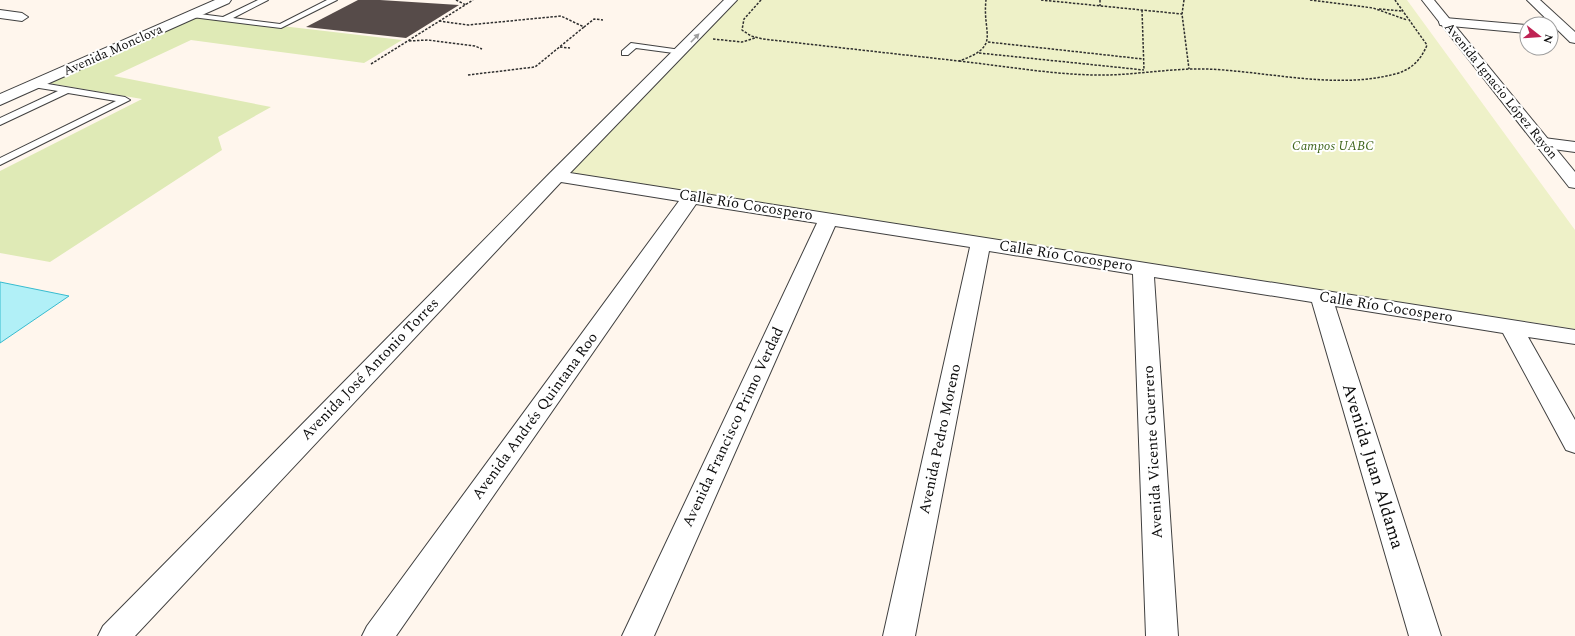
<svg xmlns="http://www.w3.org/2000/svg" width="1575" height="636" viewBox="0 0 1575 636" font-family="Spectral,serif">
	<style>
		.green { fill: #dfeab6 }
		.pitch { fill: #eef1c8 }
		.water { fill: #b1f0f7; stroke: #37bbcf }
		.building { fill: #564b49 }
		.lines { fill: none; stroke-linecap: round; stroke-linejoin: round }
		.service-casing { stroke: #404040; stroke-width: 2 }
		.minor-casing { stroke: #404040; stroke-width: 2 }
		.tertiary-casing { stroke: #404040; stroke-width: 2 }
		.path { stroke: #2f2f2f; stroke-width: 1.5; stroke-dasharray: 2.5 1.5; stroke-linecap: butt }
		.service { fill: #fff; fill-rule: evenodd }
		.minor { fill: #fff; fill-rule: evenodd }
		.tertiary { fill: #fff; fill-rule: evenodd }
		.oneway { fill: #9e9e9e }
		.labels { text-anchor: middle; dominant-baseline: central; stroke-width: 4; stroke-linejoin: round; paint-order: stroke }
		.far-street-label { font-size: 13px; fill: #0d0d0d; stroke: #fff }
		.far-park-label { font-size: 13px; font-style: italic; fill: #3f651c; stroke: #fff }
		.street-label { font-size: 15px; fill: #0d0d0d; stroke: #fff }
		.near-street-label { font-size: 18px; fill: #0d0d0d; stroke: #fff }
	</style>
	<rect width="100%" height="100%" fill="#fff6ed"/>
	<path class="green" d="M197 16 402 40 364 63 191 40 114 76 271 107 218 137 222 150 50 262 0 253V171L142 99 48 83Z"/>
	<path class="pitch" d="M733 0H1407L1575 230V329L568 173Z"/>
	<path class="water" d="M0 282 69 296 0 343Z"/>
	<path class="building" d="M358 0H380L459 5 406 38 306 27Z"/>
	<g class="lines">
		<g class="service-casing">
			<g id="service">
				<path d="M258 0H268L233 18 280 24 327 0H337L281 28 192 17 188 15 192 13 223 17Z"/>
				<path d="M631 43 681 50 685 52 681 54 636 48 628 55H622V51Z"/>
				<path d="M36 82 125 97 130 100 0 165V158L116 101 68 93 0 125V118L58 91 33 87V83Z"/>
			</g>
		</g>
		<g class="minor-casing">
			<g id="minor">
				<path d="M215 0H231L229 3 0 105V94Z"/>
				<path d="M724 0H737L570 173 1575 330V344L1528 337 1575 420V453L1566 450 1503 333 1335 306 1441 636H1409L1312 302 1154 277 1178 636H1146L1133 274 989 251 915 636H883L970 247 835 226 654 636H622L817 223 696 204 396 636H362L367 626 679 201 561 182 135 636H98L103 626 551 172Z"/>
				<path d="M1527 0H1540L1575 32V43L1570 42Z"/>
				<path d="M0 10 22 13 28 17 22 21 0 18Z"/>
				<path d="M1445 18 1527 25V33L1440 25 1439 22Z"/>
				<path d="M1544 138 1575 142V152L1538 147 1536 143 1538 139Z"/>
			</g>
		</g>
		<g class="tertiary-casing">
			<path id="tertiary" d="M1422 0H1434L1575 172V188L1569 187Z"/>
		</g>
		<g class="path">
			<path d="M456 0 466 5"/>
			<path d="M761 0 744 19 742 30 751 36 763 39 959 61C1002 46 982 35 986 0"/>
			<path d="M1041 0 1182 14"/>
			<path d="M1100 0V6"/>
			<path d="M1184 0 1182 14 1189 69"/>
			<path d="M1310 0 1373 8 1407 20"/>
			<path d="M1379 9 1402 11"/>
			<path d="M1142 10 1144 70"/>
			<path d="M439 21 468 25 561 16 584 27 594 19 603 20"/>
			<path d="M713 39 742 42 755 38"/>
			<path d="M409 41 428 40 475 46 482 49"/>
			<path d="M988 42 1143 59"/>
			<path d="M560 47 570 48"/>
			<path d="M979 53 1144 70"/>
			<path d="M959 61C1004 66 1049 74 1094 75 1132 76 1168 68 1206 69 1266 71 1336 90 1395 74 1411 70 1421 60 1427 45L1395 0"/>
			<path d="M371 64 473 0"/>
			<path d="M468 75 535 67 584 27"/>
		</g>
		<use href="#service" class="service"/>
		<use href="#minor" class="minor"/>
		<use href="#tertiary" class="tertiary"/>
	</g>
	<defs><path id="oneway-solid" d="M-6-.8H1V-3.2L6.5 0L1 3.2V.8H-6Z"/></defs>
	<use class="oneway" href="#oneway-solid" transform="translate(695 38) rotate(-46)"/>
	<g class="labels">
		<g class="far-street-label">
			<text transform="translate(113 50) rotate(-24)">Avenida Monclova</text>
			<text transform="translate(1501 91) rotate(51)">Avenida Ignacio López Rayón</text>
		</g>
		<g class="far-park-label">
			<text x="1333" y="146">Campos UABC</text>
		</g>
		<g class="street-label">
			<text transform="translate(746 205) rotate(9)">Calle Río Cocospero</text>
			<text transform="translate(1066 256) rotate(9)">Calle Río Cocospero</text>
			<text transform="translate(1386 307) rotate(9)">Calle Río Cocospero</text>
			<text transform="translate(370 369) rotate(-46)">Avenida José Antonio Torres</text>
			<text transform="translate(535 416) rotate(-54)">Avenida Andrés Quintana Roo</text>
			<text transform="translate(733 427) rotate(-65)">Avenida Francisco Primo Verdad</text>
			<text transform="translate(940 439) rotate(-78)">Avenida Pedro Moreno</text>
			<text transform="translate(1153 452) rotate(-93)">Avenida Vicente Guerrero</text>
		</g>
		<g class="near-street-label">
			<text transform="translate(1373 466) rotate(73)">Avenida Juan Aldama</text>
		</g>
	</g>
	<g transform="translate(1539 36) rotate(107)"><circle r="19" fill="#ffffff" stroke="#9e9e9e"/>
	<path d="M0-3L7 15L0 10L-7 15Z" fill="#bf2354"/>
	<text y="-6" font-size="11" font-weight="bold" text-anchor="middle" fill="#0d0d0d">N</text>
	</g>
</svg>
